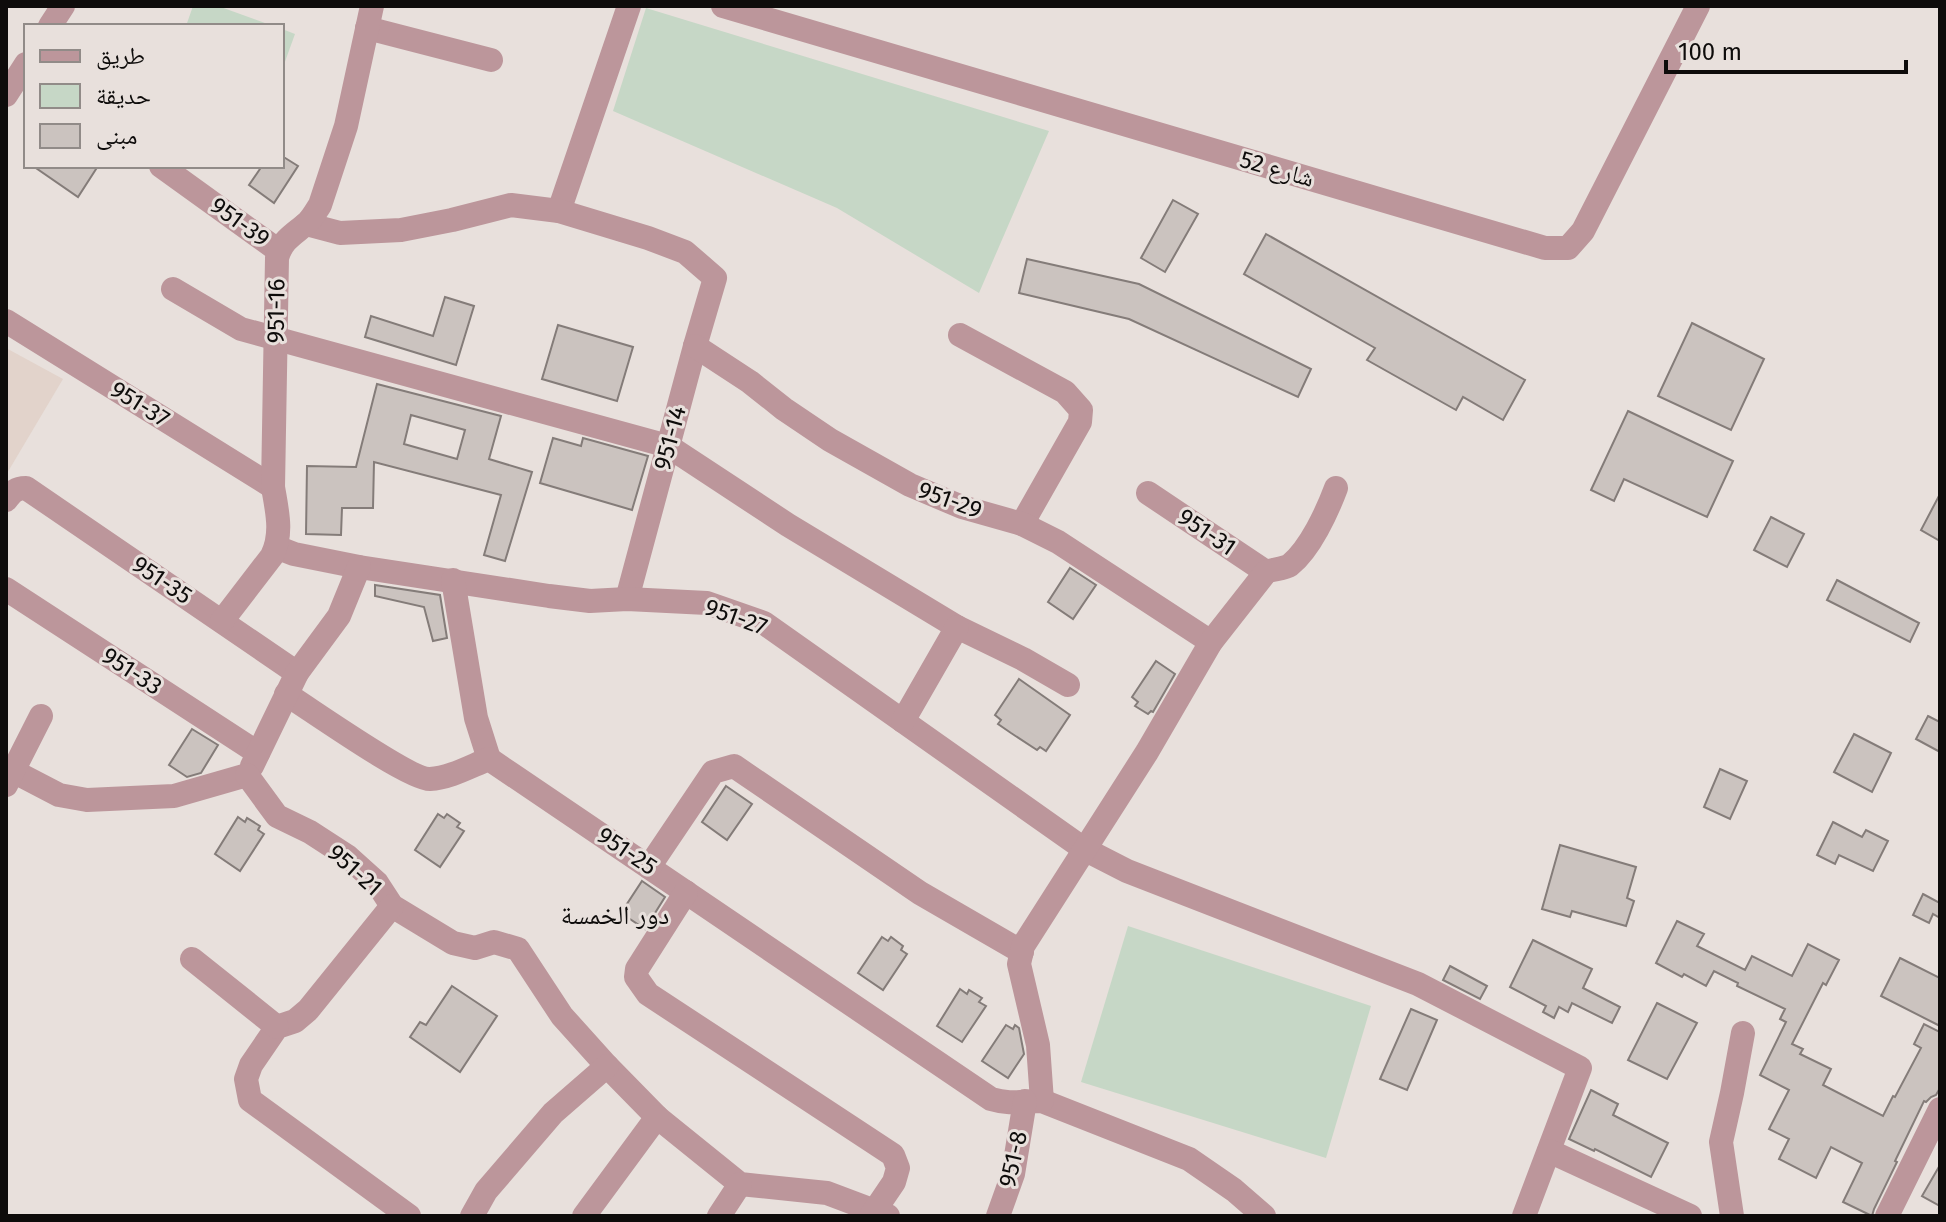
<svg xmlns="http://www.w3.org/2000/svg" width="1946" height="1222" viewBox="0 0 1946 1222" font-family="'Fira Sans','Noto Naskh Arabic',sans-serif">
	<style>
		.built { fill: #e2d3cb }
		.green { fill: #c6d7c6 }
		.building { fill: #cbc3bf; stroke: #847c79; stroke-width: 2; fill-rule: evenodd }
		.lines { fill: none; stroke-linecap: round; stroke-linejoin: round }
		.minor { stroke: #bc969b; stroke-width: 24 }
		.labels { text-anchor: middle; dominant-baseline: central; stroke-width: 6; stroke-linejoin: round; paint-order: stroke }
		.street-label { font-size: 24px; fill: #0e0c0b; stroke: #e8e0dc }
		.neighbourhood-label { font-size: 26px; fill: #0e0c0b; stroke: #e8e0dc }
	</style>
	<rect width="100%" height="100%" fill="#e8e0dc"/>
	<path class="built" d="M6 348 63 379 6 475Z"/>
	<g class="green">
		<path d="M193 6H218L273 26H186Z"/>
		<path d="M646 8 1049 131 979 293 837 208 613 111Z"/>
		<path d="M282 29 295 34 282 70Z"/>
		<path d="M1128 926 1371 1006 1326 1158 1081 1082Z"/>
	</g>
	<g class="building">
		<path d="M282 156 298 166 274 203 249 185 262 166H282Z"/>
		<path d="M33 166H98L78 197Z"/>
		<path d="M1173 200 1198 214 1165 272 1141 258Z"/>
		<path d="M1266 234 1525 380 1503 420 1463 397 1456 410 1367 360 1375 348 1244 274Z"/>
		<path d="M1027 259 1139 284 1311 369 1298 397 1129 319 1019 293Z"/>
		<path d="M445 297 474 306 456 365 365 337 371 316 433 336Z"/>
		<path d="M1692 323 1764 359 1731 430 1658 396Z"/>
		<path d="M558 325 633 347 617 401 542 379Z"/>
		<path d="M377 384 501 416 489 459 532 472 505 561 484 555 501 495 374 462 373 508H342L341 535 306 534 307 466 356 467ZM411 415 465 430 457 459 404 444Z"/>
		<path d="M1628 411 1733 461 1707 517 1624 479 1614 501 1591 490Z"/>
		<path d="M553 438 581 446 583 438 648 456 632 510 540 483Z"/>
		<path d="M1940 494V541L1921 530Z"/>
		<path d="M1771 517 1804 534 1787 567 1754 550Z"/>
		<path d="M1070 568 1096 585 1073 619 1048 602Z"/>
		<path d="M1837 580 1919 623 1910 642 1827 600Z"/>
		<path d="M375 585 440 595 447 638 433 641 424 607 375 596Z"/>
		<path d="M1156 661 1175 674 1153 712 1151 711 1148 714 1135 706 1138 702 1132 697Z"/>
		<path d="M1019 679 1070 715 1046 751 1040 747 1037 750 1011 733 998 724 1001 720 995 715Z"/>
		<path d="M1928 716 1940 722V752L1916 739Z"/>
		<path d="M192 729 218 745 201 773 187 777 169 765Z"/>
		<path d="M1854 734 1891 753 1872 792 1834 772Z"/>
		<path d="M1720 769 1747 781 1730 819 1704 807Z"/>
		<path d="M726 786 752 804 727 840 702 822Z"/>
		<path d="M438 814 444 818 447 814 460 823 457 827 464 831 440 867 415 850Z"/>
		<path d="M238 817 245 822 247 818 260 826 258 830 264 834 240 871 215 854Z"/>
		<path d="M1833 822 1862 837 1866 830 1888 841 1873 871 1839 855 1835 864 1817 855Z"/>
		<path d="M1560 845 1636 867 1627 898 1634 901 1626 926 1572 911 1570 917 1542 909Z"/>
		<path d="M642 881 665 897 645 929 621 913Z"/>
		<path d="M1923 894 1940 903V918L1933 914 1929 923 1913 915Z"/>
		<path d="M1677 921 1704 934 1697 946 1745 970 1752 956 1792 976 1808 944 1839 960 1826 985 1823 983 1792 1044 1803 1049 1800 1054 1831 1069 1823 1085 1883 1116 1893 1096 1895 1097 1921 1048 1914 1044 1924 1024 1940 1032V1088L1936 1095 1931 1097 1926 1102 1924 1101 1895 1161 1897 1162 1874 1209 1872 1216 1843 1202 1862 1163 1831 1147 1816 1178 1779 1159 1789 1139 1769 1129 1789 1090 1760 1075 1786 1022 1780 1019 1785 1009 1737 986 1738 983 1714 971 1706 986 1684 974 1682 977 1656 963Z"/>
		<path d="M882 937 888 941 891 937 903 946 901 950 907 954 883 990 858 973Z"/>
		<path d="M1533 940 1592 969 1583 988 1620 1007 1612 1023 1572 1003 1568 1012 1559 1007 1554 1018 1543 1012 1546 1006 1510 987Z"/>
		<path d="M1900 958 1940 978V1026L1881 996Z"/>
		<path d="M1450 966 1487 986 1480 999 1443 980Z"/>
		<path d="M452 986 497 1016 460 1072 410 1037 420 1022 426 1025Z"/>
		<path d="M960 989 967 994 969 990 982 998 979 1002 986 1006 962 1042 937 1026Z"/>
		<path d="M1657 1003 1697 1023 1667 1079 1628 1060Z"/>
		<path d="M1411 1009 1437 1020 1407 1090 1380 1079Z"/>
		<path d="M1006 1025 1013 1029 1015 1025 1019 1028 1024 1054 1008 1078 982 1061Z"/>
		<path d="M1591 1090 1618 1104 1613 1115 1668 1143 1651 1177 1595 1149 1594 1151 1569 1139Z"/>
		<path d="M1940 1165V1206L1922 1196Z"/>
	</g>
	<g class="lines">
		<g class="minor">
			<path d="M723 6 1545 248H1568L1583 231 1698 6"/>
			<path d="M50 26 63 6"/>
			<path d="M367 28 491 60"/>
			<path d="M6 95 26 64"/>
			<path d="M161 166 279 251"/>
			<path d="M559 211 629 6"/>
			<path d="M306 224 340 233 401 230 452 220 511 205 559 211 648 238 685 252 715 278 695 346 627 599"/>
			<path d="M173 289 241 329 668 446 788 525 957 627 1023 659 1068 685"/>
			<path d="M6 321 273 487"/>
			<path d="M960 335 1065 392 1081 410 1080 422 1022 524"/>
			<path d="M695 346 750 382 784 409 830 440 910 485 962 507 1022 524 1058 542 1211 642"/>
			<path d="M1148 493 1266 572"/>
			<path d="M6 500C12 492 16 488 26 488L297 673"/>
			<path d="M276 547 294 554 359 567 549 596 590 601 627 599 707 603 764 623 1084 849 1127 871 1418 984 1580 1068 1524 1216"/>
			<path d="M453 580 476 718 489 759"/>
			<path d="M6 589 258 753"/>
			<path d="M222 621 272 556C283 533 277 511 273 487L277 258C282 239 295 234 308 222 313 217 316 211 320 205L346 126 372 6"/>
			<path d="M286 694C310 709 410 780 430 779 450 778 471 766 489 759L991 1099C1011 1105 1022 1101 1042 1101L1189 1159 1234 1190 1264 1216"/>
			<path d="M903 721 957 627"/>
			<path d="M252 766 297 673 339 616 359 567"/>
			<path d="M13 771 59 795 87 800 174 796 247 775"/>
			<path d="M247 775 277 816 310 832 347 856 377 883 392 906 453 943 475 948 494 942 518 949 562 1016 607 1066 657 1117 740 1184 827 1193 888 1216"/>
			<path d="M6 785 41 716"/>
			<path d="M649 867 713 772 734 766 920 893 1022 952"/>
			<path d="M686 892 637 969 636 977 648 994 893 1155 898 1168 894 1182 871 1216"/>
			<path d="M392 906 308 1010 295 1021 277 1027 251 1065 246 1079 250 1100 409 1216"/>
			<path d="M192 959 277 1027"/>
			<path d="M1042 1101 1038 1045 1019 964 1023 946 1147 752 1211 642 1266 572C1273 569 1284 569 1290 565 1310 549 1327 512 1336 488"/>
			<path d="M1549 1151 1690 1216"/>
			<path d="M472 1216 486 1191 553 1113 607 1066"/>
			<path d="M584 1216 657 1117"/>
			<path d="M719 1216 740 1184"/>
			<path d="M998 1216 1013 1174 1025 1101"/>
			<path d="M1732 1216 1721 1142 1732 1093 1743 1033"/>
			<path d="M1887 1216 1940 1109"/>
		</g>
	</g>
	<g class="labels">
		<g class="street-label">
			<text transform="translate(1277 169) rotate(16)">شارع 52</text>
			<text transform="translate(240 222) rotate(36)">951-39</text>
			<text transform="translate(276 311) rotate(-89)">951-16</text>
			<text transform="translate(140 404) rotate(32)">951-37</text>
			<text transform="translate(670 438) rotate(-75)">951-14</text>
			<text transform="translate(950 500) rotate(20)">951-29</text>
			<text transform="translate(1207 532) rotate(34)">951-31</text>
			<text transform="translate(162 580) rotate(34)">951-35</text>
			<text transform="translate(736 617) rotate(20)">951-27</text>
			<text transform="translate(132 671) rotate(33)">951-33</text>
			<text transform="translate(627 851) rotate(34)">951-25</text>
			<text transform="translate(355 870) rotate(42)">951-21</text>
			<text transform="translate(1013 1159) rotate(-77)">951-8</text>
		</g>
		<g class="neighbourhood-label">
			<text x="615" y="915">دور الخمسة</text>
		</g>
	</g>
	<rect width="1946" height="1222" fill="none" stroke="#0e0c0b" stroke-width="16"/>
	<rect x="24" y="24" width="260" height="144" fill="#e8e0dc" stroke="#918b88" stroke-width="2"/>
	<rect x="40" y="50" width="40" height="12" fill="#bc969b" stroke="#918b88" stroke-width="2"/>
	<text x="96" y="64" font-size="24" fill="#0e0c0b">طريق</text>
	<rect x="40" y="84" width="40" height="24" fill="#c6d7c6" stroke="#918b88" stroke-width="2"/>
	<text x="96" y="104" font-size="24" fill="#0e0c0b">حديقة</text>
	<rect x="40" y="124" width="40" height="24" fill="#cbc3bf" stroke="#918b88" stroke-width="2"/>
	<text x="96" y="144" font-size="24" fill="#0e0c0b">مبنى</text>
	<path d="M1666 60v12h240v-12" fill="none" stroke="#0e0c0b" stroke-width="4"/>
	<text x="1678" y="60" font-size="24" fill="#0e0c0b" stroke="#e8e0dc" stroke-width="6" paint-order="stroke">100 m</text>
</svg>
